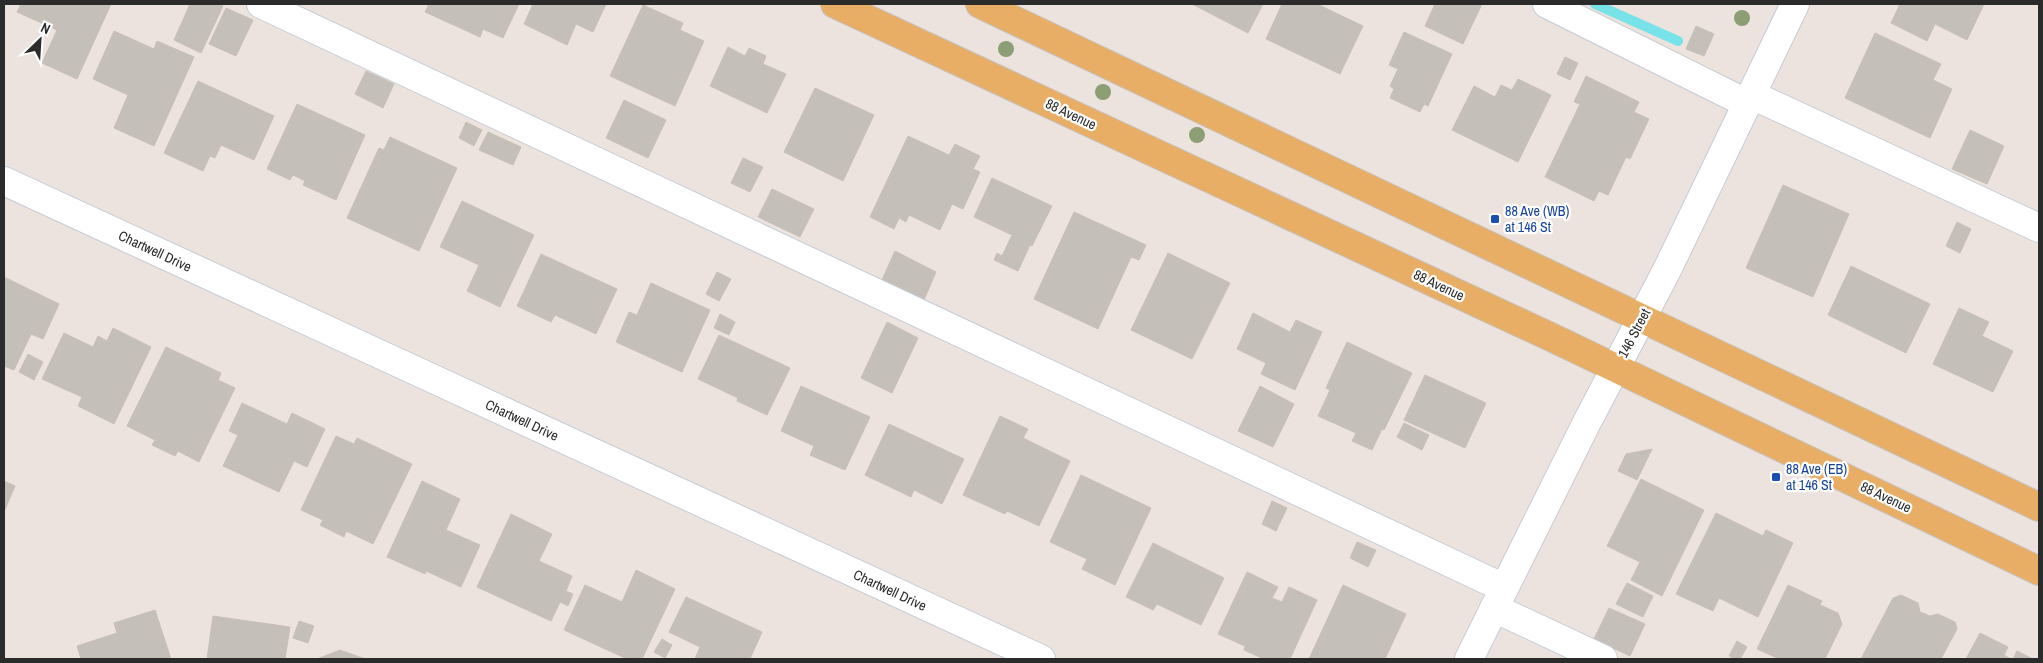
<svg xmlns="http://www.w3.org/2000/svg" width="2043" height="663" viewBox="0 0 2043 663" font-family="'Archivo Narrow',sans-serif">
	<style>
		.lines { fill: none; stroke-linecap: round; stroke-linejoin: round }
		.stream { stroke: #77e3e8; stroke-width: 10 }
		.building { fill: #c5bfba; stroke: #c8bfb8 }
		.minor-casing { stroke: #c6ccd4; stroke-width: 30 }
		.major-casing { stroke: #c4c4c4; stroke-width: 30 }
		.minor { stroke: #fff; stroke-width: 28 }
		.major { stroke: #e9ae66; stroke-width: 28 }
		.tree { fill: #8b9e74 }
		.transit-dot { fill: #1a4fb4; stroke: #fff; stroke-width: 2 }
		.labels { text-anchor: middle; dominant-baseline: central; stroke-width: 4.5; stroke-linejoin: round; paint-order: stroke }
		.street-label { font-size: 14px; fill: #2b2b2b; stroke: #fff }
		.transit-label { font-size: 14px; fill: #164399; stroke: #fff; text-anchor: start }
	</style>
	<rect width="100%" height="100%" fill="#ece3de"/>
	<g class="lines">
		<path class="stream" d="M1595 4 1678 41"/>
	</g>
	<g class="building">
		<path d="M21 4H111L77 79 42 63 57 30 17 12Z"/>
		<path d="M190 4H219L223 6 201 53 174 40Z"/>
		<path d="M429 4H519L503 38 483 29 480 37 425 12Z"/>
		<path d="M533 4H606L593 32 576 24 567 45 524 24Z"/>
		<path d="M1192 4H1263L1248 33Z"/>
		<path d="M1282 4H1317L1363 26 1340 74 1266 39Z"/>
		<path d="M1435 4H1482L1463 44 1425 26Z"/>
		<path d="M1900 4H1984L1967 40 1935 24 1927 41 1891 23Z"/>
		<path d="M643 5 683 23 680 30 704 41 675 106 610 76Z"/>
		<path d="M226 8 253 20 236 56 209 44Z"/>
		<path d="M1696 26 1714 34 1704 56 1686 49Z"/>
		<path d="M114 31 154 49 157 41 194 57 154 146 114 128 128 95 93 79Z"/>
		<path d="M1404 32 1452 54 1428 106 1424 104 1420 112 1390 98 1394 89 1390 86 1398 69 1389 65Z"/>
		<path d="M1875 33 1941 64 1933 80 1952 89 1930 138 1845 98Z"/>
		<path d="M728 47 745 56 749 48 766 56 763 64 786 74 767 113 710 86Z"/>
		<path d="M1565 57 1578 63 1570 80 1557 74Z"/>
		<path d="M366 71 394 84 383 108 355 94Z"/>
		<path d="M1586 76 1639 102 1634 112 1649 119 1630 159 1626 157 1608 195 1599 191 1594 201 1545 177 1580 104 1574 102Z"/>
		<path d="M1518 79 1551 95 1518 162 1452 130 1474 86 1495 97 1501 85 1512 90Z"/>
		<path d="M198 81 274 116 254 160 221 145 215 158 210 156 203 171 164 153Z"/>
		<path d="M815 88 874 115 843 181 784 152Z"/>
		<path d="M624 100 666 120 648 158 606 138Z"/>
		<path d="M297 104 365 135 336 200 303 185 305 181 293 175 290 180 267 169Z"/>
		<path d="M466 122 482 130 474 146 459 138Z"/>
		<path d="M1970 130 2004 146 1987 184 1952 169Z"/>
		<path d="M488 132 521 147 513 165 479 150Z"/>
		<path d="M908 136 949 155 955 144 980 156 973 169 980 172 963 209 952 204 940 230 909 215 906 222 899 218 894 229 870 217Z"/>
		<path d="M390 137 457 168 419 251 347 218 379 148 384 150Z"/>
		<path d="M743 158 763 167 750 192 731 183Z"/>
		<path d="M992 178 1052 206 1032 246 1030 245 1018 271 994 260 997 253 1002 256 1012 235 974 217Z"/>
		<path d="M1783 185 1849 214 1813 297 1746 268Z"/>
		<path d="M772 189 814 209 800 237 758 217Z"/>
		<path d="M462 201 534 235 500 307 467 291 479 265 440 247Z"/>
		<path d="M1074 212 1146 245 1139 260 1131 257 1098 329 1034 299Z"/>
		<path d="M1957 222 1971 229 1960 253 1946 246Z"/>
		<path d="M895 251 936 272 923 302 881 282Z"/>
		<path d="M1168 253 1230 283 1192 359 1131 330Z"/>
		<path d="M541 254 617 289 596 334 555 315 551 322 517 306Z"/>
		<path d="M1851 266 1930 304 1906 353 1828 315Z"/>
		<path d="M717 272 731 279 719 301 706 294Z"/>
		<path d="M4 277 59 304 43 339 31 334 14 370 4 366Z"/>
		<path d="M651 283 710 310 682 372 616 342 629 312 637 315Z"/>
		<path d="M1959 308 1989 322 1982 336 2013 351 1993 392 1933 364Z"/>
		<path d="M1253 313 1290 332 1296 320 1322 332 1295 390 1261 374 1266 363 1237 349Z"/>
		<path d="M720 314 735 322 729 335 714 328Z"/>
		<path d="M887 322 918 338 892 393 861 378Z"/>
		<path d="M113 328 151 347 114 424 78 406 82 397 42 379 64 333 93 347 98 336 107 341Z"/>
		<path d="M719 335 790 368 767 415 737 401 738 398 698 379Z"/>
		<path d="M1347 342 1412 373 1384 430 1382 429 1372 450 1352 441 1356 433 1318 416 1330 390 1326 388Z"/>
		<path d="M166 347 221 373 218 380 235 388 199 462 178 451 175 456 152 445 155 440 127 426Z"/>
		<path d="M28 354 43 362 34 380 19 372Z"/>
		<path d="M1425 375 1486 403 1465 448 1404 420Z"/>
		<path d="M801 386 870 417 845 470 810 455 814 446 781 431Z"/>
		<path d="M1260 386 1294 404 1273 447 1238 431Z"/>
		<path d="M242 403 287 424 292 413 325 429 307 467 294 461 279 492 223 466 238 435 229 431Z"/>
		<path d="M1000 416 1028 429 1023 438 1070 461 1039 526 1007 511 1005 514 963 495Z"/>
		<path d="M1404 423 1429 435 1422 450 1397 437Z"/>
		<path d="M889 424 964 459 942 504 914 490 911 497 865 475Z"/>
		<path d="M336 436 354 444 357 438 412 464 373 544 346 531 344 537 320 525 323 520 301 510Z"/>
		<path d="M1652 449 1637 480 1618 471 1626 454Z"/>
		<path d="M1081 475 1151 508 1115 585 1082 569 1087 559 1050 542Z"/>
		<path d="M1641 479 1704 510 1662 596 1631 580 1640 562 1607 546Z"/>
		<path d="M4 481 15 486 4 512Z"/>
		<path d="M422 481 460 499 446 530 480 545 461 587 426 571 425 574 387 557Z"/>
		<path d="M1272 501 1287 508 1276 531 1262 524Z"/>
		<path d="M1716 513 1763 536 1766 530 1793 543 1758 617 1719 598 1713 611 1676 594Z"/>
		<path d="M511 514 552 534 539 561 572 576 566 591 573 594 568 606 560 602 551 621 477 587Z"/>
		<path d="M1357 542 1376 550 1368 567 1350 558Z"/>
		<path d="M1153 543 1224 578 1201 625 1157 604 1153 610 1126 597Z"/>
		<path d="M636 570 675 589 642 659H627L564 630 585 585 622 602Z"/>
		<path d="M1247 572 1278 587 1272 598 1282 602 1289 587 1317 600 1290 659H1264L1244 650 1245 646 1218 634Z"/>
		<path d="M1627 583 1653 596 1643 617 1616 604Z"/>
		<path d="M1343 585 1406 614 1385 659H1309Z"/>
		<path d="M1788 585 1822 601 1820 605 1838 613 1842 624 1825 659H1779L1757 649Z"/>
		<path d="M1901 595 1918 603 1920 612 1930 616 1938 614 1955 622 1957 629 1941 659H1861L1893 598Z"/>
		<path d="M686 597 762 632 750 659H695L700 647 669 632Z"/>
		<path d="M1609 608 1645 624 1630 656 1594 639Z"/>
		<path d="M155 610 171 659H81L77 646 117 633 114 623Z"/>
		<path d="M213 616 290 627 285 659H207Z"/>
		<path d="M299 621 314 626 308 643 293 638Z"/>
		<path d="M1980 633 2008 647 2004 655 2011 659H1966Z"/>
		<path d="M662 639 672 645 665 658 654 652Z"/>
		<path d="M1737 641 1747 647 1740 659H1735L1729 656Z"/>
		<path d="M340 650 365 659H317Z"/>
		<path d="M2017 651 2033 659H2013Z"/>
	</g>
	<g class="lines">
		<g class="minor-casing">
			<g id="minor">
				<path d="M261 4 1504 588"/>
				<path d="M1547 4 1748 104"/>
				<path d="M1752 95 2039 228"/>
				<path d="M4 181 1041 659"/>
				<path d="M1494 608 1603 659"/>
				<path d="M1469 659 1587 422 1667 270 1795 4"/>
			</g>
		</g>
		<g class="major-casing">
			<g id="major">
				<path d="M835 4 1553 338 2039 571"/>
				<path d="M980 4 2039 507"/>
			</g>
		</g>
		<use href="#minor" class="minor"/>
		<use href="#major" class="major"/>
	</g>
	<g class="tree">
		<circle cx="1742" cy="18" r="8"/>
		<circle cx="1006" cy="49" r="8"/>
		<circle cx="1103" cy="92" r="8"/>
		<circle cx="1197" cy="135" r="8"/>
	</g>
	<g class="transit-dot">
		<rect x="1490" y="214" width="10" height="10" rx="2.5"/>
		<rect x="1771" y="472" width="10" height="10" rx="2.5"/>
	</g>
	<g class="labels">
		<g class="street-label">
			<text transform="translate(1071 114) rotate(25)">88 Avenue</text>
			<text transform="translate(155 251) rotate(25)">Chartwell Drive</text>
			<text transform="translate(1439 285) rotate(25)">88 Avenue</text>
			<text transform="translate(1634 333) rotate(-62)">146 Street</text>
			<text transform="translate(522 420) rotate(25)">Chartwell Drive</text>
			<text transform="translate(1886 497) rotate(25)">88 Avenue</text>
			<text transform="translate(890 590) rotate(25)">Chartwell Drive</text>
		</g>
		<g class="transit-label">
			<text x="1505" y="211">88 Ave (WB)<tspan x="1505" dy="16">at 146 St</tspan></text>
			<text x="1786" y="469">88 Ave (EB)<tspan x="1786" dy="16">at 146 St</tspan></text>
		</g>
	</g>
	<rect width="2043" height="663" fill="none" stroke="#2b2b2b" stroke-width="10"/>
	<g transform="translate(40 40) rotate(25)" stroke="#ffffff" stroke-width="4" paint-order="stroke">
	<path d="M0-4L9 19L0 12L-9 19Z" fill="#2b2b2b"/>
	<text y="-8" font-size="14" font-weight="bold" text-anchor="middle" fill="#2b2b2b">N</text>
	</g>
</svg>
